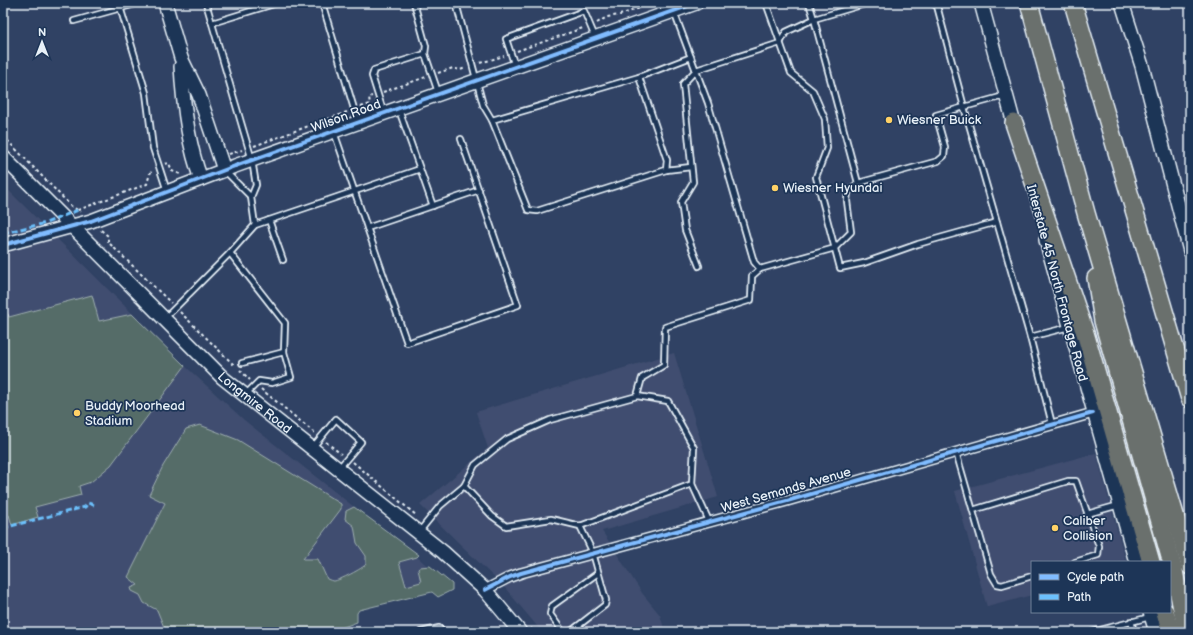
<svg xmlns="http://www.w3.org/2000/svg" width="1193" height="635" viewBox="0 0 1193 635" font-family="'Balsamiq Sans',sans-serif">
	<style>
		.built { fill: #414e70 }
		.green { fill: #556c68; stroke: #9eaeb0 }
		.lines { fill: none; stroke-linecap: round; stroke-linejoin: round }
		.lane-casing { stroke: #e8f1f8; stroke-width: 8 }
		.street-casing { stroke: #e8f1f8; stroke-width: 12 }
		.secondary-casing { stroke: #e8f1f8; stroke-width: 16 }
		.highway-casing { stroke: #e8f1f8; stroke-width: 20 }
		.path { stroke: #e8f1f8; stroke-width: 2; stroke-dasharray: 3 3; stroke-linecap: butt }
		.lane { stroke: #1d3557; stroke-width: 4.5 }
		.street { stroke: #1d3557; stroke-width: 9 }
		.secondary { stroke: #1d3557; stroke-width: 13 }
		.highway { stroke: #6b706d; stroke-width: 17 }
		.quiet { stroke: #6cc0fc; stroke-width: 3; stroke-dasharray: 6 3; stroke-linecap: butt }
		.cycleway-casing { stroke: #1d3557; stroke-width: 6 }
		.cycleway { stroke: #80bcff; stroke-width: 4 }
		.poi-dot { fill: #ffd166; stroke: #1d3557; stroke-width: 1.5 }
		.labels { text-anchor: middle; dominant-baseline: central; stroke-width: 3.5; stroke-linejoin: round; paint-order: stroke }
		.street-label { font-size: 13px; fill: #e8f1f8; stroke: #1d3557 }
		.poi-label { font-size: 13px; fill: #e8f1f8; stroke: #1d3557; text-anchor: start }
	</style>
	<rect width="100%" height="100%" fill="#304264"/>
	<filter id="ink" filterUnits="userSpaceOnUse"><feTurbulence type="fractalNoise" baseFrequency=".025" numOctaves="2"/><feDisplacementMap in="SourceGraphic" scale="8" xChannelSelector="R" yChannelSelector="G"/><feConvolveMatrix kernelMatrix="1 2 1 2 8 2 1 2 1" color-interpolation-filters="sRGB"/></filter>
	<g filter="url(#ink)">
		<g class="built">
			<path d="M3 185 185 366 244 420 416 556 449 585 260 632H3Z"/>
			<path d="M674 353 718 497 602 531 642 593 660 615 665 632H542L506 589 420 505 488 448 476 412Z"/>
			<path d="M1096 453 1126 562H1032V595L987 607 955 491Z"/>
		</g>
		<g class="green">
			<path d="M92 295 99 321 132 314 185 366 111 465 91 482 79 486 81 495 35 507 38 517 12 525 9 515 3 516V315L8 314 9 317Z"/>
			<path d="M200 425 238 440 341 504V509L303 559H318L327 579C330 580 331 581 334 581 338 581 364 568 366 564V556L357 543 354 526 345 519 346 511 354 507 419 555 417 557 399 562 406 586 421 582 418 569 420 567 430 566 452 584V590L438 597 432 592 359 610 357 613V622L341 628 340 632H166L157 610 144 603 140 595 132 591 131 588 138 585 128 577 165 503 149 495 163 466 186 429Z"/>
		</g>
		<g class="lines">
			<g class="lane-casing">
				<g id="lane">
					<path d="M322 3 358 122"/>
					<path d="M414 3 426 46 425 54"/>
					<path d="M456 3 483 105 492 120 528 210 537 211 666 170 691 167"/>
					<path d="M766 3 791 73 813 91 825 119 827 148 816 177 840 268 864 263 918 244 997 222"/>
					<path d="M809 3 814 19 868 3"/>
					<path d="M932 3 937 6 964 107 1004 96"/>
					<path d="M120 7 146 93 153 148 167 191"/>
					<path d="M674 12 708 103 754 262 760 269 835 248 851 232 847 201 848 192 858 183"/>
					<path d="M74 21 139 3"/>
					<path d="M212 23 277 3"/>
					<path d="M515 66 506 39 584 11 595 37"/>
					<path d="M639 77 691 57"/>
					<path d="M399 110 420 169"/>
					<path d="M383 111 372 76 374 70 425 54 438 92"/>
					<path d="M492 120 639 77 667 160 666 170"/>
					<path d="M334 132 407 343 518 305 461 139"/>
					<path d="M225 171 251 197"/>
					<path d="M269 220 283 260"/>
					<path d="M255 225 420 169 433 206"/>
					<path d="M367 228 479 190"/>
					<path d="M230 253 285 323 284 352"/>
					<path d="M699 266 685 230 681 202 693 182 683 84 696 70 780 43 786 32 814 19 858 183 938 161 944 156 945 147 936 115 964 107 1030 337 1069 327"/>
					<path d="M165 318 230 253 255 225 251 197 256 185 252 160 206 3"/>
					<path d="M1030 337 1052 424"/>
					<path d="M242 363 284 352 291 377 272 383 259 381 246 394"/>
					<path d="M313 447 336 419 361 442 339 468"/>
					<path d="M956 452 991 574 997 584 1002 585 1032 576"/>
					<path d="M692 484 709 521"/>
					<path d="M464 486 492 516 506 526 551 519 580 526 692 484 694 448 668 401 637 396"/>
					<path d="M973 510 1068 481H1076L1099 546 1098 555 1075 562"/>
					<path d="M1087 514 1119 505"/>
					<path d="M419 532 440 506 464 486 475 465 507 439 550 420 637 396 642 378 664 365 665 327 751 300 752 276 760 269"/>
					<path d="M1131 621 1134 632"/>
					<path d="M578 626 582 632"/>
					<path d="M421 632 439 628 443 632"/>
					<path d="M563 632 550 614 552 606 598 573"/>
					<path d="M570 632 605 605 606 600 593 553 580 526"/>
					<path d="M1092 632 1150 617"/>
				</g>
			</g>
			<g class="street-casing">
				<path id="street" d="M485 590 510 577 521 573 787 501 1093 413"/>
			</g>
			<g class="secondary-casing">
				<g id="secondary">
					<path d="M165 3 181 58 199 95 224 170"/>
					<path d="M981 3 1016 131"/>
					<path d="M1122 3 1142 66 1190 251"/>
					<path d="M181 66C183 102 188 145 201 179"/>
					<path id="s1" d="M3 157 223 378 443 552 485 590 520 632"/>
					<path d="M1046 240 1136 562"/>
					<path d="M3 245 91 221 235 166 696 3"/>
					<path d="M1150 612 1156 632"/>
				</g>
			</g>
			<g class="highway-casing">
				<g id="highway">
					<path d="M1029 3 1086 213 1190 566"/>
					<path d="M1073 3 1190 399"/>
					<path d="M1014 123 1086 336 1151 562"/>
					<path d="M1096 278 1103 321 1174 571 1187 632"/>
					<path d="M1165 612 1171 632"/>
				</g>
			</g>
			<g class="path">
				<path d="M597 23 607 17 620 15 654 3"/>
				<path d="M517 51 583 28"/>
				<path d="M480 63 504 56"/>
				<path d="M438 73 453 68 460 70 466 68"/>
				<path d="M383 92 426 77"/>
				<path d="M361 107 370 104 369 97 372 96"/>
				<path d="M3 136 71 206 81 212"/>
				<path d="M254 146 347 112"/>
				<path d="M229 154 242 150"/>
				<path d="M165 164 169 163 172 171 180 174"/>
				<path d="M78 210 147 184 150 173 154 171"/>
				<path d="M101 230 108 236V242L171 303"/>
				<path d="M180 312 235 366"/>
				<path d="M240 370 250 380"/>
				<path d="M261 389 316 434"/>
				<path d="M326 442 341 454"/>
				<path d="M353 462 417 516"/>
				<path d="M531 628 534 632"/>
			</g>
			<use href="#lane" class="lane"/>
			<use href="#street" class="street"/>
			<use href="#secondary" class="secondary"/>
			<use href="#highway" class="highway"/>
			<g class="quiet">
				<path d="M3 233 46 223 78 210"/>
				<path d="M3 528 85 507 88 503 94 505"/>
			</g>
			<g class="cycleway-casing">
				<g id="cycleway">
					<path d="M3 245 91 221 235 166 696 3"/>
					<path d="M485 590 510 577 521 573 787 501 1093 413"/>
				</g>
			</g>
			<use href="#cycleway" class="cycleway"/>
		</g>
	</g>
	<g class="poi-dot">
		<circle cx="889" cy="120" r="4"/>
		<circle cx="775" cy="188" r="4"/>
		<circle cx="77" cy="413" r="4"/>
		<circle cx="1055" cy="528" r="4"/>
	</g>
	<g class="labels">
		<g class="street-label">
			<text transform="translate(346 116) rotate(-20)">Wilson Road</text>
			<text transform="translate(1057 283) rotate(75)">Interstate 45 North Frontage Road</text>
			<text stroke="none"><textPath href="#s1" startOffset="352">Longmire Road</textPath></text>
			<text transform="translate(786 490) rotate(-16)">West Semands Avenue</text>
		</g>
		<g class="poi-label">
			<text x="897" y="120">Wiesner Buick</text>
			<text x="783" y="188">Wiesner Hyundai</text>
			<text x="85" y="406">Buddy Moorhead<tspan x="85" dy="15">Stadium</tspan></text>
			<text x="1063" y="521">Caliber<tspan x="1063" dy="15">Collision</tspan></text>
		</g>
	</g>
	<rect width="1193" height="635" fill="none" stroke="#1d3557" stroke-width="16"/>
	<rect x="8" y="8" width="1177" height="619" fill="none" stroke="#e8f1f8" stroke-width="1.5" filter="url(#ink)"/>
	<rect x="1031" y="561" width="140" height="52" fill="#1d3557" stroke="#6e8097"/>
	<rect x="1039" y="574" width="20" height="6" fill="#80bcff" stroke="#6e8097"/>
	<text x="1067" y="581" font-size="12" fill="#e8f1f8">Cycle path</text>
	<rect x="1039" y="594" width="20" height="6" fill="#6cc0fc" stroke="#6e8097"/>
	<text x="1067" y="601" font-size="12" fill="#e8f1f8">Path</text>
	<g transform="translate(42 42)" stroke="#1d3557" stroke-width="3" paint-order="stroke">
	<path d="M0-3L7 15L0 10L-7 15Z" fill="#e8f1f8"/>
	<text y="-6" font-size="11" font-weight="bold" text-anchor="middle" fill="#e8f1f8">N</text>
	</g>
</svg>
